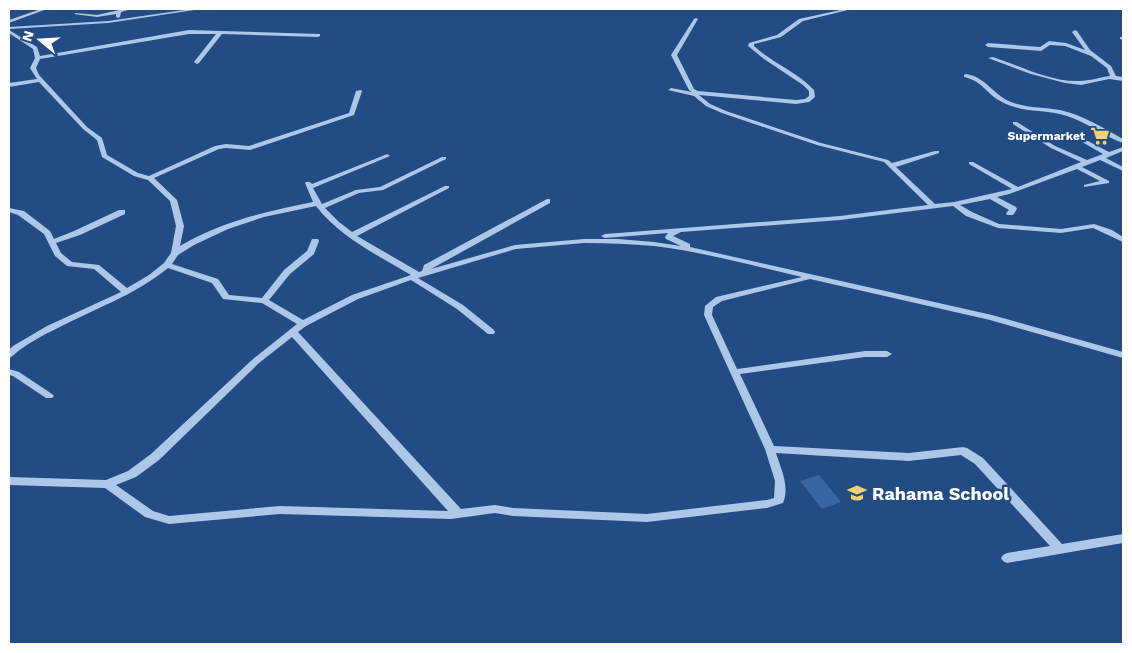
<svg xmlns="http://www.w3.org/2000/svg" width="1132" height="653" viewBox="0 0 1132 653" font-family="'Work Sans',sans-serif">
	<style>
		.green { fill: #3866a2 }
		.lines { fill: none; stroke-linecap: round; stroke-linejoin: round }
		.minor { fill: #adc7e8; fill-rule: evenodd }
		.labels { text-anchor: middle; dominant-baseline: central; stroke-width: 5; stroke-linejoin: round; paint-order: stroke }
		.far-poi-label { font-size: 12px; font-weight: bold; fill: #fff; stroke: #234c85; text-anchor: end }
		.near-poi-label { font-size: 18px; font-weight: bold; fill: #fff; stroke: #234c85; text-anchor: start }
	</style>
	<rect width="100%" height="100%" fill="#234c85"/>
	<path class="green" d="M819 475 841 502 822 509 800 481Z"/>
	<g class="lines">
		<g class="minor">
			<path d="M41 9H47L9 23V20Z"/>
			<path d="M124 9H132L121 12 120 17 118 18 116 17V14L97 17 74 14 76 13 97 15Z"/>
			<path d="M191 9H201L108 23 9 29V27L108 21Z"/>
			<path d="M845 9H852L803 21 781 37 754 44V46C772 63 796 71 814 90L815 97 809 102 796 104 699 95 710 104 726 111 821 143 888 160 892 163 935 151H939V153L896 167 935 204 954 202 1012 189 969 164V162H973L1018 187 1081 162 1051 148 1013 124V122H1017L1055 146 1087 160 1103 154 1082 142V140H1086L1109 152 1123 147V151L1106 158 1123 167V171L1100 160 1082 167 1109 181V183L1084 187V185L1100 181 1077 169 1009 194 997 197 1016 207 1017 209 1013 215H1007L1006 213 1009 210 990 199 960 205 972 212 999 224 1061 229 1094 224 1112 230 1123 237V242L1093 228 1061 233 998 228 966 216 953 206 840 220 681 232 673 236 690 244V247L992 315 1123 352V358L990 320 810 279 722 301 713 307 712 315 737 369 865 351H887L892 354 887 357H865L740 374 774 446 909 453 963 447 967 448 983 458 1062 544 1123 534V543L1007 563 1003 561 1001 558 1003 555 1007 553 1050 546 975 464 961 455 909 461 776 453C781 469 790 487 783 503L767 508 647 522 513 516 495 513 451 519 280 514 169 524 145 517 105 488 9 485V477L106 480 128 471 151 454 253 359 297 324 262 303 223 299 212 283 168 268C134 296 93 309 54 330 43 335 31 342 21 349 16 352 14 356 9 358V350L13 346 47 326 121 292 94 269 67 266 55 256 44 234 18 215 9 212V208L24 211 50 231 54 239 74 231 119 210H125V214L80 235 56 243 61 253 72 262 99 265 127 288 149 275 164 263 171 253 176 226 170 201 148 180 134 176 102 157 97 140 83 129 39 82 9 87V83L37 79 30 68 35 58 33 49 9 33V30L37 47 40 56 189 30 320 34V36L318 37 222 34 199 63 197 64 194 62 216 34H189L40 59 36 68 39 75 87 127 102 138 107 155 138 173 149 176 215 146 226 144 249 146 349 113 356 91 361 90 362 91 354 115 250 150 226 148 219 149 154 178 177 200 184 226 180 246C220 222 267 211 313 202L305 183 306 182H310L312 184 385 155 387 154 390 156 313 188 322 204 356 190 380 187 442 157H446V159L383 190 359 193 325 208 339 222 352 232 445 186H449V188L357 236 419 272 422 271 424 265 547 199H550V203L431 269 515 245 584 239H618L654 242 681 246 666 239 665 237 668 233 605 238 601 236 605 234 840 216 928 205 884 162 817 145 722 113 706 106 694 96 668 90 671 88 692 92 689 90 671 55 694 19 696 18 698 19 677 55 694 89 698 91 796 100 805 99 809 96V91L803 85 764 59 748 46 749 43 777 35 799 19ZM316 206C340 237 377 255 411 275L352 295 303 320 269 300 290 274 314 254 319 241 318 239H312L307 251 284 270 262 298 229 295 218 279 172 264 178 255 194 245 228 229 264 217ZM584 243C607 243 630 244 654 246 704 252 753 266 802 277L716 297 705 306 704 315 765 449 775 481 774 498 767 500 647 514 513 508 495 505 461 509 298 332 306 326 358 299 411 280 457 309 488 334H494L495 332 494 330 463 305 418 278 516 249ZM292 337 448 511 280 506 169 516 153 511 116 485 136 477 159 460 259 363Z"/>
			<path d="M1075 30 1077 31 1090 50 1111 66 1116 76 1123 77V81L1109 79 1081 85 1065 83 1031 74 988 58 993 57C1020 66 1050 82 1079 81 1090 81 1100 77 1110 76L1107 68 1091 56 1065 46 1050 45 1041 51 988 47 985 45 988 43 1040 47 1049 41 1066 43 1085 50 1072 32Z"/>
			<path d="M1120 37H1123V40L1120 39Z"/>
			<path d="M966 74C986 77 993 95 1011 102 1027 108 1044 107 1060 110 1083 115 1103 128 1123 139V143C1104 137 1087 122 1067 116 1046 109 1022 113 1002 102 987 95 983 81 964 77V75Z"/>
			<path d="M9 369 19 372 52 394 54 396 52 398H46L13 376 9 375Z"/>
		</g>
	</g>
	<defs>
		<g id="supermarket-bare" transform="scale(1.5)"><path d="M-6-5.5h2.5l.6 2H6L4.5 2H-2.5L-4.4-4H-6ZM-1.5 3.2a1.3 1.3 0 1 0 .1 0ZM3 3.2a1.3 1.3 0 1 0 .1 0Z" fill="#f3d070" stroke="#234c85" stroke-width="2.5" paint-order="stroke"/></g>
		<g id="school-bare" transform="scale(1.5)"><path d="M0-5L7-2L0 1L-7-2ZM-4 1L0 2.5L4 1V4Q0 6-4 4Z" fill="#f3d070" stroke="#234c85" stroke-width="2.5" paint-order="stroke"/></g>
	</defs>
	<g fill-rule="evenodd">
		<use href="#supermarket-bare" x="1100" y="136"/>
		<use href="#school-bare" x="857" y="493"/>
	</g>
	<g class="labels">
		<g class="far-poi-label">
			<text x="1085" y="136">Supermarket</text>
		</g>
		<g class="near-poi-label">
			<text x="872" y="493">Rahama School</text>
		</g>
	</g>
	<rect width="1132" height="653" fill="none" stroke="#ffffff" stroke-width="20"/>
	<g transform="translate(40 40) rotate(288)" stroke="#234c85" stroke-width="4" paint-order="stroke">
	<path d="M0-4L9 19L0 12L-9 19Z" fill="#ffffff"/>
	<text y="-8" font-size="14" font-weight="bold" text-anchor="middle" fill="#ffffff">N</text>
	</g>
</svg>
